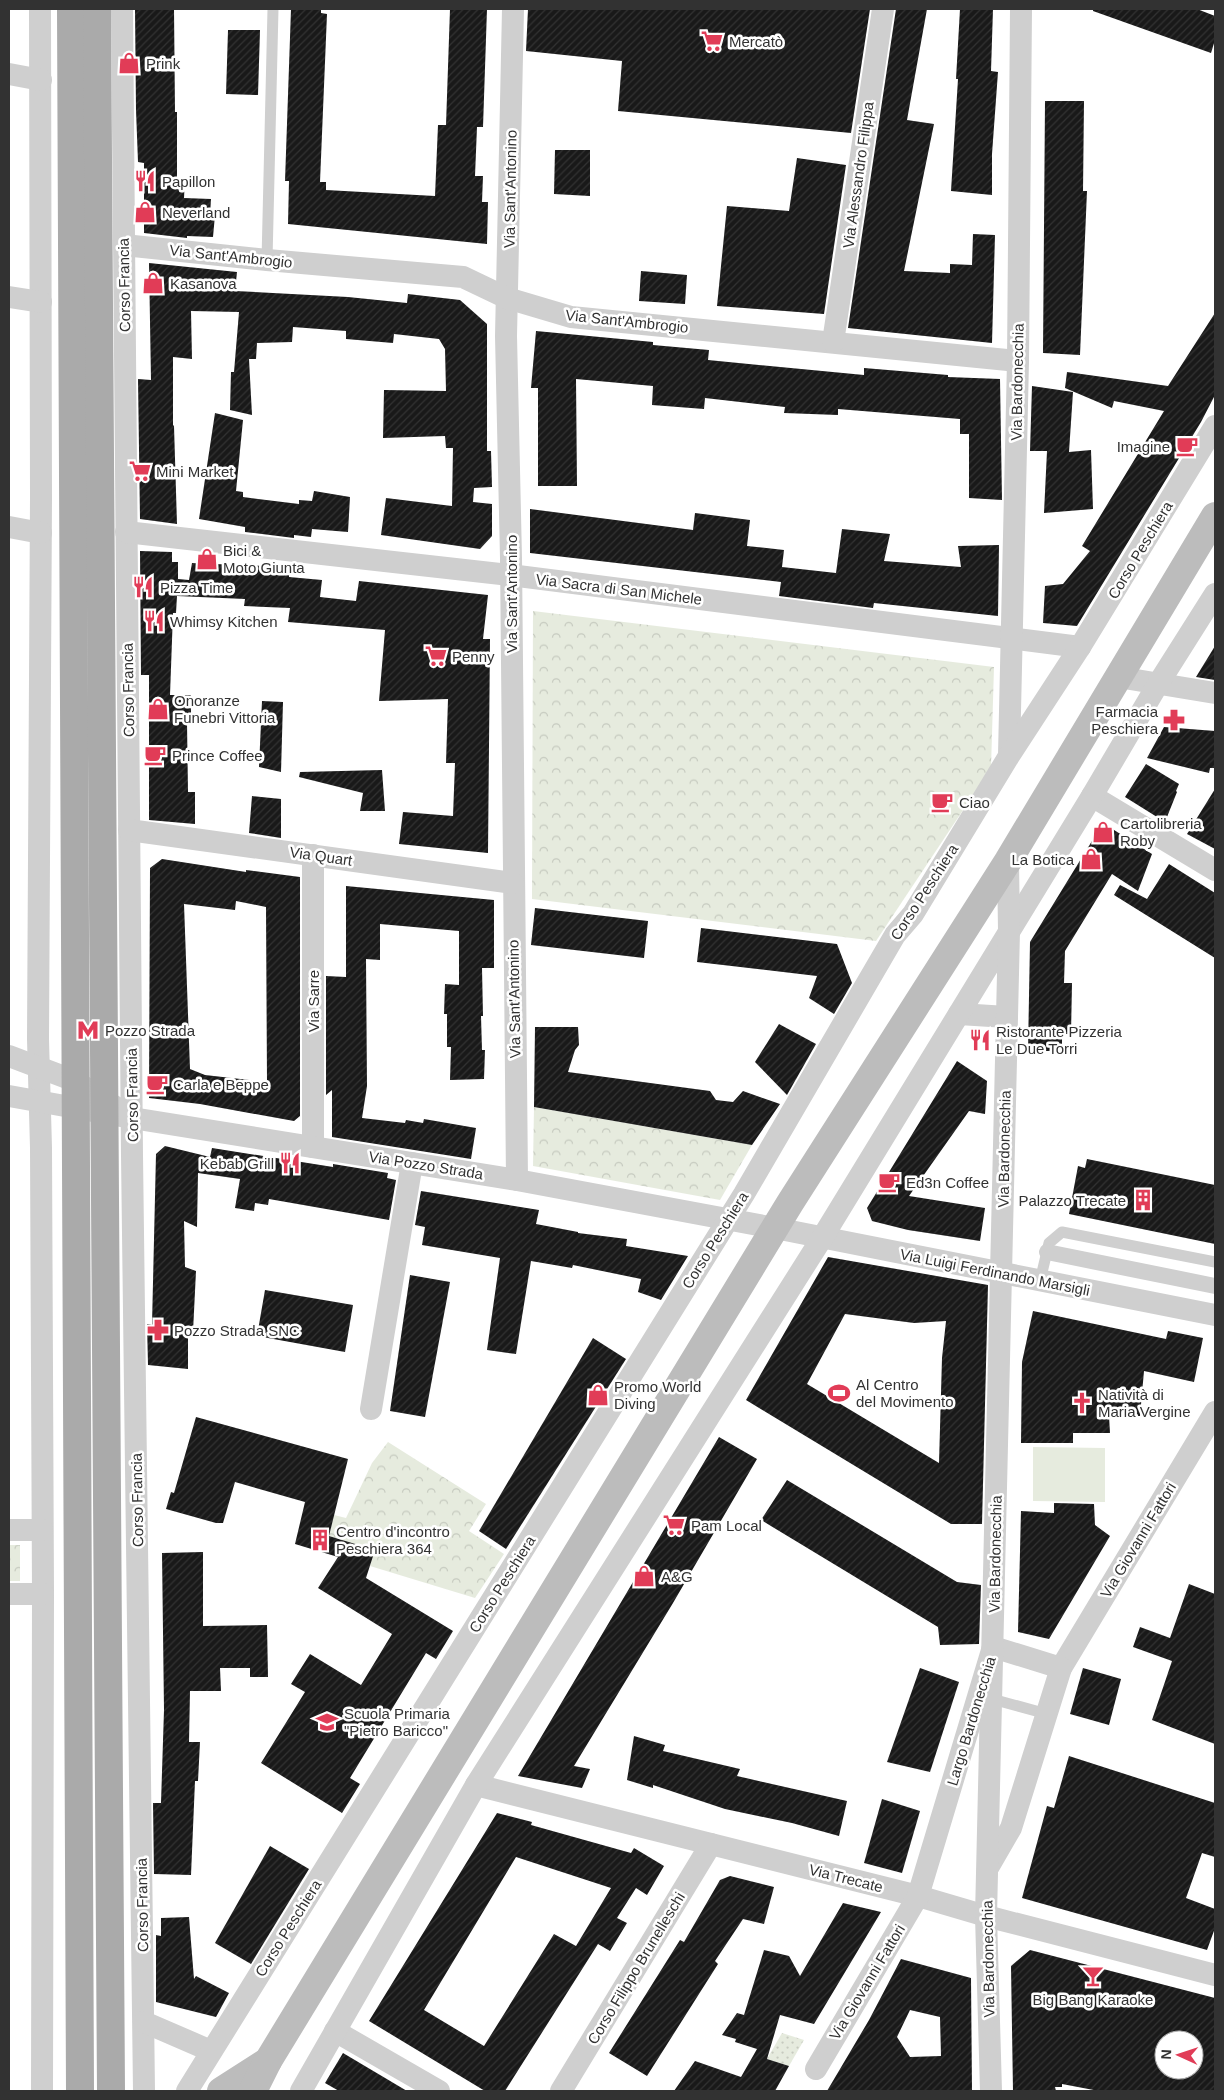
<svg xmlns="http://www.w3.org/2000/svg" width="1224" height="2100" viewBox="0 0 1224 2100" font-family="Helvetica,sans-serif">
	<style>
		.grass { fill: #e6ebde }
		.park { fill: url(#park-crowns) }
		.garden { fill: url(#garden-dots) }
		.building { fill: url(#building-hatch); fill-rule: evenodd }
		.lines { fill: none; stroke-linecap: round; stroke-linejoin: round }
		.service { stroke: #cfcfcf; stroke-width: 11 }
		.pedestrian { stroke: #cfcfcf; stroke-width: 16 }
		.minor { stroke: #cfcfcf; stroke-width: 22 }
		.secondary { stroke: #bcbcbc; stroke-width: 28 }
		.primary { stroke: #aaa; stroke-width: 28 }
		.labels { text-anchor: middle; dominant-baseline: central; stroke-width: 5; stroke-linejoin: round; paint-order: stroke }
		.poi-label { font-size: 15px; fill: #323232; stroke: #fff; text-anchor: start }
		.street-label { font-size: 15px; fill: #323232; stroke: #fff }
	</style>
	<defs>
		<pattern id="park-crowns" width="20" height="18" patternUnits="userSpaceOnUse" patternTransform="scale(1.25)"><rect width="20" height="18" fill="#e6ebde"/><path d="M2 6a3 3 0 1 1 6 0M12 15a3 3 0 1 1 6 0" fill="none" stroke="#c6cabf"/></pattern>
		<pattern id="garden-dots" width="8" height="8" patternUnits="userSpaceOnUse" patternTransform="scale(1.25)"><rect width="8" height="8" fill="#e6ebde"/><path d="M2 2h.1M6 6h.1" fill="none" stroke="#c6cabf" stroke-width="1.8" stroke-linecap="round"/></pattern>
		<pattern id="building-hatch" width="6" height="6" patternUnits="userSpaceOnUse" patternTransform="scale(1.25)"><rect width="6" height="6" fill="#191919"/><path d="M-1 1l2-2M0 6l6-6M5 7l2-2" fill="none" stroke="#323232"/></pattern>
	</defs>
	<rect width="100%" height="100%" fill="#fff"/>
	<path class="grass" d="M1033 1447 1105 1448V1502L1033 1501Z"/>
	<g class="park">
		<path d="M533 611 994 667 991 768 876 941 532 899Z"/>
		<path d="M534 1107 752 1145 720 1200 533 1166Z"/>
		<path d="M388 1442 486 1504 469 1531 504 1554 475 1598 370 1566 374 1550 329 1536 334 1515 346 1518 372 1463Z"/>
		<rect x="9" y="1545" width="11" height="36"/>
	</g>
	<path class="garden" d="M782 2033 804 2040 789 2066 767 2059Z"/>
	<g class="building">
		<path d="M135 9H174L175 112H177V178H185L184 198 211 199 210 215H215L213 237 187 236V238L144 233V163L138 162 136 110Z"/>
		<path d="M291 9H321V13L327 14 320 182H326V190L435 196 438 125H446L450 9H487L483 127H477L475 176H483L482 202H488L487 244 288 224 289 181H285Z"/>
		<path d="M528 9H870L851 133 618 111 622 61 526 51Z"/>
		<path d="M896 9H927L907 120 934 124 904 271 950 273V264L972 265 973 234 995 235 992 343 848 328Z"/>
		<path d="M960 9H993L991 71 998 72 992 154V195L951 191 958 79H956Z"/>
		<path d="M1093 9H1197L1215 16V40L1211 53 1093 11Z"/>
		<path d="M228 30H260L258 95 226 94Z"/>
		<path d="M1045 101H1084L1083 191H1087L1080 355 1043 353Z"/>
		<path d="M555 150H590V196L554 194Z"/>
		<path d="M797 158 846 165 824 314 717 306 727 206 789 211Z"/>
		<path d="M149 263 237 272 235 291 348 297 407 303 408 294 460 300 487 324V451H491L492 487 474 488 473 502 492 504V536L480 549 381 535 386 498 452 506 453 448H446L445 436 383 438 384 390 446 391 445 349 439 339 394 334 393 343 346 339V331L293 327 292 342 257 343 256 359H249L252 415 230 410 231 372H234L239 312 191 311 192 359 173 357V425L174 426 177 524 140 519 138 379 151 380Z"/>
		<path d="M641 271 687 275 685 304 639 301Z"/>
		<path d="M1215 313V395L1201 422 1077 626 1043 623 1045 586 1063 584 1090 551 1082 546 1164 411 1114 401 1112 408 1065 388 1067 372 1168 386Z"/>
		<path d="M536 331 653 342V345L709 350 708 360 864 375V368L948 375V377L1000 379 1002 500 969 498V434H960V419L838 409V415L784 413 785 407 705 398 704 409 652 405 653 386 576 379 577 486H538V388H531Z"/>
		<path d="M1032 386 1073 392 1069 452 1091 450 1093 509 1044 513 1047 451H1030Z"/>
		<path d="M215 413 243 420 236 491 243 492V497L299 504V500L312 501 314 491 350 497 348 532 312 529 311 537 294 535V538L245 532V527L199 519Z"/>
		<path d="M530 509 693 530 695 513 750 520 747 546 784 550 782 567 836 573 842 529 890 534 884 561 961 567 958 546 999 545 998 616 874 603 873 608 779 596 781 582 530 553Z"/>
		<path d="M140 551 172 552V562H178V579L189 580 192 563 289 567V577L322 580 320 597 356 601 359 581 488 595 483 639H490L488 853 399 844 403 812 453 816 455 763H446L448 699 379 701 385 630 288 622 290 608 244 606 245 599 177 596 176 613H173L170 695H191V723H187L188 792H195V824L149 820V675H141Z"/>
		<path d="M1215 646V680L1196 677Z"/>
		<path d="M262 701 283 702 281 772 259 767Z"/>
		<path d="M1164 727 1215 731V768H1210L1209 773 1147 758Z"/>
		<path d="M1146 764 1179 784 1176 791 1177 792 1165 822 1125 797Z"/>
		<path d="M382 770 385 811H360L363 793 299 777 300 772Z"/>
		<path d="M1215 789V849L1187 834Z"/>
		<path d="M252 796 281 799V838L249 833Z"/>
		<path d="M1103 823 1152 854 1138 891 1112 874 1065 951 1064 983H1072L1071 1034H1062V1045H1050V1051H1028L1030 942Z"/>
		<path d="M162 859 246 872V870L300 877V1116L294 1121 200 1104 149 1098 150 868ZM236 901 266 907 267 1082 205 1075 190 1069 184 904 235 910Z"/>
		<path d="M1169 864 1215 893V958L1114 895 1120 885 1147 899Z"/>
		<path d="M346 886 494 900V968H482L483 1016H481L482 1050H485L484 1079 450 1080 451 1047H447V1014H444L445 984 459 985V931L380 924V960L366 959 367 1086 362 1118 405 1123 406 1120 423 1123 424 1119 476 1128 471 1159 332 1137V1090L326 1095V976L346 977Z"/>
		<path d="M535 908 648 921 644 958 531 945Z"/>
		<path d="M701 928 837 944 852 983 834 1014 809 998 817 976 697 962Z"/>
		<path d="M779 1024 816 1044 787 1095 755 1062Z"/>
		<path d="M535 1027H578L579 1045 575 1050 568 1072 710 1091 716 1100 733 1102 743 1091 780 1104 752 1145 534 1107Z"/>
		<path d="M957 1061 987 1081 985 1114 969 1111 909 1196 985 1208 980 1241 908 1230 872 1221 867 1208Z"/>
		<path d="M165 1146 210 1157 212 1148 333 1167V1164L388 1173 387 1178 396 1180 389 1220 269 1199 268 1205 255 1203 254 1211 235 1208 240 1179 198 1173 197 1227 184 1221 185 1267 196 1271 193 1332 188 1330V1369L148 1365 147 1324 152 1325 156 1154Z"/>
		<path d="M1087 1159 1215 1185V1244L1069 1214 1078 1166 1085 1168Z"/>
		<path d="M421 1191 539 1210 536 1224 578 1232V1233L627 1239 626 1246 688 1256 661 1300 638 1292 641 1279 573 1265 572 1268 531 1261 516 1354 487 1350 500 1258 422 1245 425 1227 415 1225Z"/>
		<path d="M828 1257 988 1285 982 1524H951L746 1400ZM845 1314 914 1323 946 1321 942 1358 939 1463 807 1384Z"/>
		<path d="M410 1275 450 1282 425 1417 390 1411Z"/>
		<path d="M265 1290 353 1305 345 1352 257 1336Z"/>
		<path d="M1033 1311 1166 1339 1168 1331 1203 1338 1194 1382 1144 1371 1140 1416H1109L1110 1433H1073V1443H1021L1022 1362Z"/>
		<path d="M593 1338 626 1359 506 1549 479 1531Z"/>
		<path d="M196 1417 348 1459 329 1536 375 1550 366 1578 453 1631 436 1659 426 1653 350 1778 360 1784 342 1813 261 1763 305 1692 291 1684 310 1654 361 1685 392 1634 318 1588 338 1557 295 1544 305 1502 235 1482 223 1523H216L166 1509 171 1492 174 1493Z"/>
		<path d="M719 1437 757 1459 673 1603 574 1766 590 1769 582 1788 518 1776Z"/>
		<path d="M787 1480 957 1582 981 1585 979 1644 940 1645 938 1627 761 1520Z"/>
		<path d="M1054 1503 1094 1504 1095 1525 1110 1536 1049 1639 1018 1632 1021 1511 1054 1513Z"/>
		<path d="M203 1552V1626L267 1625 268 1677H250V1668H220L221 1691H190L189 1742H200L198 1781H195L191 1875 154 1874 153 1803H161L164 1710 162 1553Z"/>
		<path d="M1189 1584 1215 1594V1744L1152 1720 1172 1661 1133 1647 1140 1627 1170 1638Z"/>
		<path d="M920 1668 959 1682 930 1772 887 1762Z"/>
		<path d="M1083 1668 1121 1679 1109 1725 1070 1714Z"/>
		<path d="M634 1736 665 1745 663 1751 740 1769 737 1776 847 1801 839 1836 792 1823 725 1809 653 1785V1788L627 1780Z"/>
		<path d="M1069 1756 1215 1803V1857L1202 1853 1186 1898 1215 1909V1928L1207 1950 1022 1898 1047 1806 1054 1808Z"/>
		<path d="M882 1799 920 1811 902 1873 864 1863Z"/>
		<path d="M497 1813 532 1822 531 1825 631 1853 634 1848 664 1866 647 1895 636 1888 617 1918 627 1923 610 1951 598 1944 505 2091H485L369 2021ZM516 1857 611 1888 576 1946 554 1934 484 2046 424 2010Z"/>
		<path d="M270 1846 309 1869 251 1964 215 1943Z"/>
		<path d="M730 1876 774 1887 764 1924 743 1919 715 1961 718 1964 647 2076 609 2053 680 1940 684 1942 720 1880Z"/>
		<path d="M843 1903 881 1912 814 2024 780 2015 767 2059 789 2066 775 2091H674L695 2061 741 2077 757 2049 735 2042 736 2039 722 2035 737 2013 744 2015 764 1950 789 1956 800 1976Z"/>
		<path d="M189 1917 194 1979 196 1976 229 1993 216 2017 156 2002V1935L161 1936V1918Z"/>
		<path d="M1030 1950 1215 1998V2091H1099L1062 2084V2087H1055L1056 2091H1013L1011 1966ZM1164 2040H1194V2070H1164Z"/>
		<path d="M901 1959 971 1978 972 2091H827L869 2020ZM910 2010 940 2017 941 2056 910 2057 897 2037Z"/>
		<path d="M343 2053 407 2091H339L325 2083Z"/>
	</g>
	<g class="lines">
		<g class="service">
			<path d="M267 260 273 9"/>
			<path d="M1040 1281 1049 1243 1062 1232 1215 1262"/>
			<path d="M992 1699 1047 1714"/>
		</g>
		<path class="pedestrian" d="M1047 1252 1215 1286"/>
		<g class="minor">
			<path d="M40 9 41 498 38 1039 41 1148 43 1594 42 2091"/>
			<path d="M122 9 132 1155 144 2091"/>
			<path d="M513 9 506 336 511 558 517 1180"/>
			<path d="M9 74 41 80"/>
			<path d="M124 245 267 260 463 277 507 298 571 317 1018 361"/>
			<path d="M9 297 41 302"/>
			<path d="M833 342 883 9"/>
			<path d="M9 527 41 533"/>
			<path d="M126 532 510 575 1080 647"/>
			<path d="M1118 677 1215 693"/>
			<path d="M1009 755 1018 361 1021 9"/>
			<path d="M1092 796 1215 870"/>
			<path d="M129 830 513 883"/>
			<path d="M313 855V1147"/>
			<path d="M959 1014 1007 1017"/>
			<path d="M9 1056 75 1081 117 1108"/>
			<path d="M9 1096 132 1118 517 1180 775 1228 1215 1315"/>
			<path d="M371 1409 412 1163"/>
			<path d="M9 1530H42"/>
			<path d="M9 1594H43"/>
			<path d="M1061 1668 1215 1412"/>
			<path d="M476 1785 918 1896 986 1916 1215 1975"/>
			<path d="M144 2022 211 2051"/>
			<path d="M335 2031 439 2091"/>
			<path d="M816 2069 918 1896 993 1647 1061 1668 1011 1828 989 1866"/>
			<path d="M187 2091 744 1194 895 935 913 914 1009 756 1080 647 1215 426"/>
			<path d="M301 2091 476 1785 822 1238 1092 796 1158 684 1215 594"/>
			<path d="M561 2091 711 1844"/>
			<path d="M991 2091 986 1916 1009 931 1008 861"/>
		</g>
		<g class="secondary">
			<path d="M221 2091 268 2061"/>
			<path d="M253 2091 268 2061 790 1203 1008 861 1215 516"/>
		</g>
		<g class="primary">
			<path d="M71 9 80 2091"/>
			<path d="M97 9 111 2091"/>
		</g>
	</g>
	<defs>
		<g id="supermarket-bare" transform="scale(1.725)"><path d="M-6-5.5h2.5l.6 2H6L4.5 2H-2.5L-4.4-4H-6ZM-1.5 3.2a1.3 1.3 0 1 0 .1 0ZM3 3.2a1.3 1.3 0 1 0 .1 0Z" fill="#e13c57" stroke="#fff" stroke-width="2.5" paint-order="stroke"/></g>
		<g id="shop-bare" transform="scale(1.725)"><path d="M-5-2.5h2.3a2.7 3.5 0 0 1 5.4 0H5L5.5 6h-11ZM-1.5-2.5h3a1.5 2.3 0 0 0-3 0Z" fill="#e13c57" stroke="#fff" stroke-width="2.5" paint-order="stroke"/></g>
		<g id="restaurant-bare" transform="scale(1.725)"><path d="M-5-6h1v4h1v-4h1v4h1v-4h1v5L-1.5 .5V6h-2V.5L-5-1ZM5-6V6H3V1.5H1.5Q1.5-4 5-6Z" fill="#e13c57" stroke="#fff" stroke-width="2.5" paint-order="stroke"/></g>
		<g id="cafe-bare" transform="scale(1.725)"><path d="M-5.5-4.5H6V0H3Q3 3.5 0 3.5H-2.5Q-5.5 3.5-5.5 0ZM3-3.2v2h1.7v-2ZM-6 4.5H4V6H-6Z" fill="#e13c57" stroke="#fff" stroke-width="2.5" paint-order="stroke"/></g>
		<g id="pharmacy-bare" transform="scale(1.725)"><path d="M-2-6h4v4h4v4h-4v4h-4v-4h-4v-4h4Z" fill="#e13c57" stroke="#fff" stroke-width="2.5" paint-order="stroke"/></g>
		<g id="metro-bare" transform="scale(1.725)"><path d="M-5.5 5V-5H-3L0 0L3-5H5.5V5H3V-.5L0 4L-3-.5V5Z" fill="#e13c57" stroke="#fff" stroke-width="2.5" paint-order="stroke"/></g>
		<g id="building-bare" transform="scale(1.725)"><path d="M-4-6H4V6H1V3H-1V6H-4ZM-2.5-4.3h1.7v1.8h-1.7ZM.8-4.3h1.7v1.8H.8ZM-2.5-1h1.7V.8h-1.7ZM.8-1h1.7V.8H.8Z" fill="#e13c57" stroke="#fff" stroke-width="2.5" paint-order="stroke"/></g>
		<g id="stadium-bare" transform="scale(1.725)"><path d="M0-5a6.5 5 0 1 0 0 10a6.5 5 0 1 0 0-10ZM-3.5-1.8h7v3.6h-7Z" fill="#e13c57" stroke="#fff" stroke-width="2.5" paint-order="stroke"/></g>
		<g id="church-bare" transform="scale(1.725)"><path d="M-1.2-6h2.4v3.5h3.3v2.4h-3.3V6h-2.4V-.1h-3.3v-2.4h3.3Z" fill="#e13c57" stroke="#fff" stroke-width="2.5" paint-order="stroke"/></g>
		<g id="school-bare" transform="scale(1.725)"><path d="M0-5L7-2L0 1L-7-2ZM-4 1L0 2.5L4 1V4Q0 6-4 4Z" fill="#e13c57" stroke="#fff" stroke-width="2.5" paint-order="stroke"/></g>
		<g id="bar-bare" transform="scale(1.725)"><path d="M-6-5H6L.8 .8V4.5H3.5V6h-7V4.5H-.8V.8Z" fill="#e13c57" stroke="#fff" stroke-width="2.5" paint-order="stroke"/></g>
	</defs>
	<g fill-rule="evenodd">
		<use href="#supermarket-bare" x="712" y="41"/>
		<use href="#shop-bare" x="129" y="63"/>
		<use href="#restaurant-bare" x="145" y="181"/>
		<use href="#shop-bare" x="145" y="212"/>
		<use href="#shop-bare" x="153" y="283"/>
		<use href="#cafe-bare" x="1187" y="446"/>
		<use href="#supermarket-bare" x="140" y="471"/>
		<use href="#shop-bare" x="207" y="559"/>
		<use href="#restaurant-bare" x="143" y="587"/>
		<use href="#restaurant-bare" x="154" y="621"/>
		<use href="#supermarket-bare" x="436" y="656"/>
		<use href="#shop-bare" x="158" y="709"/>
		<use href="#pharmacy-bare" x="1174" y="720"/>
		<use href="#cafe-bare" x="155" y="755"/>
		<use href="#cafe-bare" x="942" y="802"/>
		<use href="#shop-bare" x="1103" y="832"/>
		<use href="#shop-bare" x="1091" y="859"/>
		<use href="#metro-bare" x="88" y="1030"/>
		<use href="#restaurant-bare" x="980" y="1040"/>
		<use href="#cafe-bare" x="157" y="1084"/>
		<use href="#restaurant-bare" x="290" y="1163"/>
		<use href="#cafe-bare" x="889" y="1182"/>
		<use href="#building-bare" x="1143" y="1200"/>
		<use href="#pharmacy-bare" x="158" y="1330"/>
		<use href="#stadium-bare" x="839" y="1393"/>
		<use href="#shop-bare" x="598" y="1395"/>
		<use href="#church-bare" x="1082" y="1403"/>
		<use href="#supermarket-bare" x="674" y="1525"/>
		<use href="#building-bare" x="320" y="1540"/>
		<use href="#shop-bare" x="644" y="1576"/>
		<use href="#school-bare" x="327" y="1722"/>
		<use href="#bar-bare" x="1093" y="1976"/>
	</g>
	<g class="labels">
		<g class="poi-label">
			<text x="729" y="41">Mercatò</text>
			<text x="146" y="63">Prink</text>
			<text x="162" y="181">Papillon</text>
			<text x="162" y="212">Neverland</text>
			<text x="170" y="283">Kasanova</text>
			<text x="1170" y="446" text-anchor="end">Imagine</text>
			<text x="156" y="471">Mini Market</text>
			<text x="223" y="550">Bici &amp;<tspan x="223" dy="17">Moto Giunta</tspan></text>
			<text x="160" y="587">Pizza Time</text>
			<text x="170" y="621">Whimsy Kitchen</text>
			<text x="452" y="656">Penny</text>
			<text x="174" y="700">Onoranze<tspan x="174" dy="17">Funebri Vittoria</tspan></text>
			<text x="1158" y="711" text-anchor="end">Farmacia<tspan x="1158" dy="17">Peschiera</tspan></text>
			<text x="172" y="755">Prince Coffee</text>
			<text x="959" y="802">Ciao</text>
			<text x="1120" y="823">Cartolibreria<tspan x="1120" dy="17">Roby</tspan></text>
			<text x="1074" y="859" text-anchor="end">La Botica</text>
			<text x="105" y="1030">Pozzo Strada</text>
			<text x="996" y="1031">Ristorante Pizzeria<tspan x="996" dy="17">Le Due Torri</tspan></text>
			<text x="173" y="1084">Carla e Beppe</text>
			<text x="274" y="1163" text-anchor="end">Kebab Grill</text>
			<text x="906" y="1182">Ed3n Coffee</text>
			<text x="1126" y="1200" text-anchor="end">Palazzo Trecate</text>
			<text x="174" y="1330">Pozzo Strada SNC</text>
			<text x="856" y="1384">Al Centro<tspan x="856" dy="17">del Movimento</tspan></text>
			<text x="614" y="1386">Promo World<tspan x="614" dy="17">Diving</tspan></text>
			<text x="1098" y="1394">Natività di<tspan x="1098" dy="17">Maria Vergine</tspan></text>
			<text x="691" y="1525">Pam Local</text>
			<text x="336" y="1531">Centro d'incontro<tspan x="336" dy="17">Peschiera 364</tspan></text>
			<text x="661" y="1576">A&amp;G</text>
			<text x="344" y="1713">Scuola Primaria<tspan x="344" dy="17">"Pietro Baricco"</tspan></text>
			<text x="1093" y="1999" text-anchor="middle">Big Bang Karaoke</text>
		</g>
		<g class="street-label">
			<text transform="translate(858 175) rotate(-82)">Via Alessandro Filippa</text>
			<text transform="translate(510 189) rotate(-89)">Via Sant'Antonino</text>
			<text transform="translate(231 256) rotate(6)">Via Sant'Ambrogio</text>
			<text transform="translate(124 285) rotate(-91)">Corso Francia</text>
			<text transform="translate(627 321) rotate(6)">Via Sant'Ambrogio</text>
			<text transform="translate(1017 382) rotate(-89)">Via Bardonecchia</text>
			<text transform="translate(1140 550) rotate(-59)">Corso Peschiera</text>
			<text transform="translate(619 589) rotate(7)">Via Sacra di San Michele</text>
			<text transform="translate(511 594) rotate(-90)">Via Sant'Antonino</text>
			<text transform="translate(128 690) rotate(-91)">Corso Francia</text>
			<text transform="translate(321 856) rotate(8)">Via Quart</text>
			<text transform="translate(924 892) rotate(-57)">Corso Peschiera</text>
			<text transform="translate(514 999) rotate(-91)">Via Sant'Antonino</text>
			<text transform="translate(313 1001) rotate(-90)">Via Sarre</text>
			<text transform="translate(132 1095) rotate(-91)">Corso Francia</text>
			<text transform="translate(1004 1149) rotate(-89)">Via Bardonecchia</text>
			<text transform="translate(426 1165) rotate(9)">Via Pozzo Strada</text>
			<text transform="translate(715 1240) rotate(-58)">Corso Peschiera</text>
			<text transform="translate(995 1272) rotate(11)">Via Luigi Ferdinando Marsigli</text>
			<text transform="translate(137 1500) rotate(-91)">Corso Francia</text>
			<text transform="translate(1138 1540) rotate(-59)">Via Giovanni Fattori</text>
			<text transform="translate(995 1554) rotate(-89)">Via Bardonecchia</text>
			<text transform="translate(502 1584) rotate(-58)">Corso Peschiera</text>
			<text transform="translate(971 1721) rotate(-73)">Largo Bardonecchia</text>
			<text transform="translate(846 1878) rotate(14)">Via Trecate</text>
			<text transform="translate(142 1905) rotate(-91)">Corso Francia</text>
			<text transform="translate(288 1928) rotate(-58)">Corso Peschiera</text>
			<text transform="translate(988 1959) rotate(-91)">Via Bardonecchia</text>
			<text transform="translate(636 1968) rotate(-59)">Corso Filippo Brunelleschi</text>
			<text transform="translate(867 1982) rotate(-59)">Via Giovanni Fattori</text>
		</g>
	</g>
	<rect width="1224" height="2100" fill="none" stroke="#323232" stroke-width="20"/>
	<g transform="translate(1179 2055) rotate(273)"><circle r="24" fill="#ffffff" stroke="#adadad"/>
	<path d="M0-4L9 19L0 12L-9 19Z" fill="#e13c57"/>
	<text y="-8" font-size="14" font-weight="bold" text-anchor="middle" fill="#323232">N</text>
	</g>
</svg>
